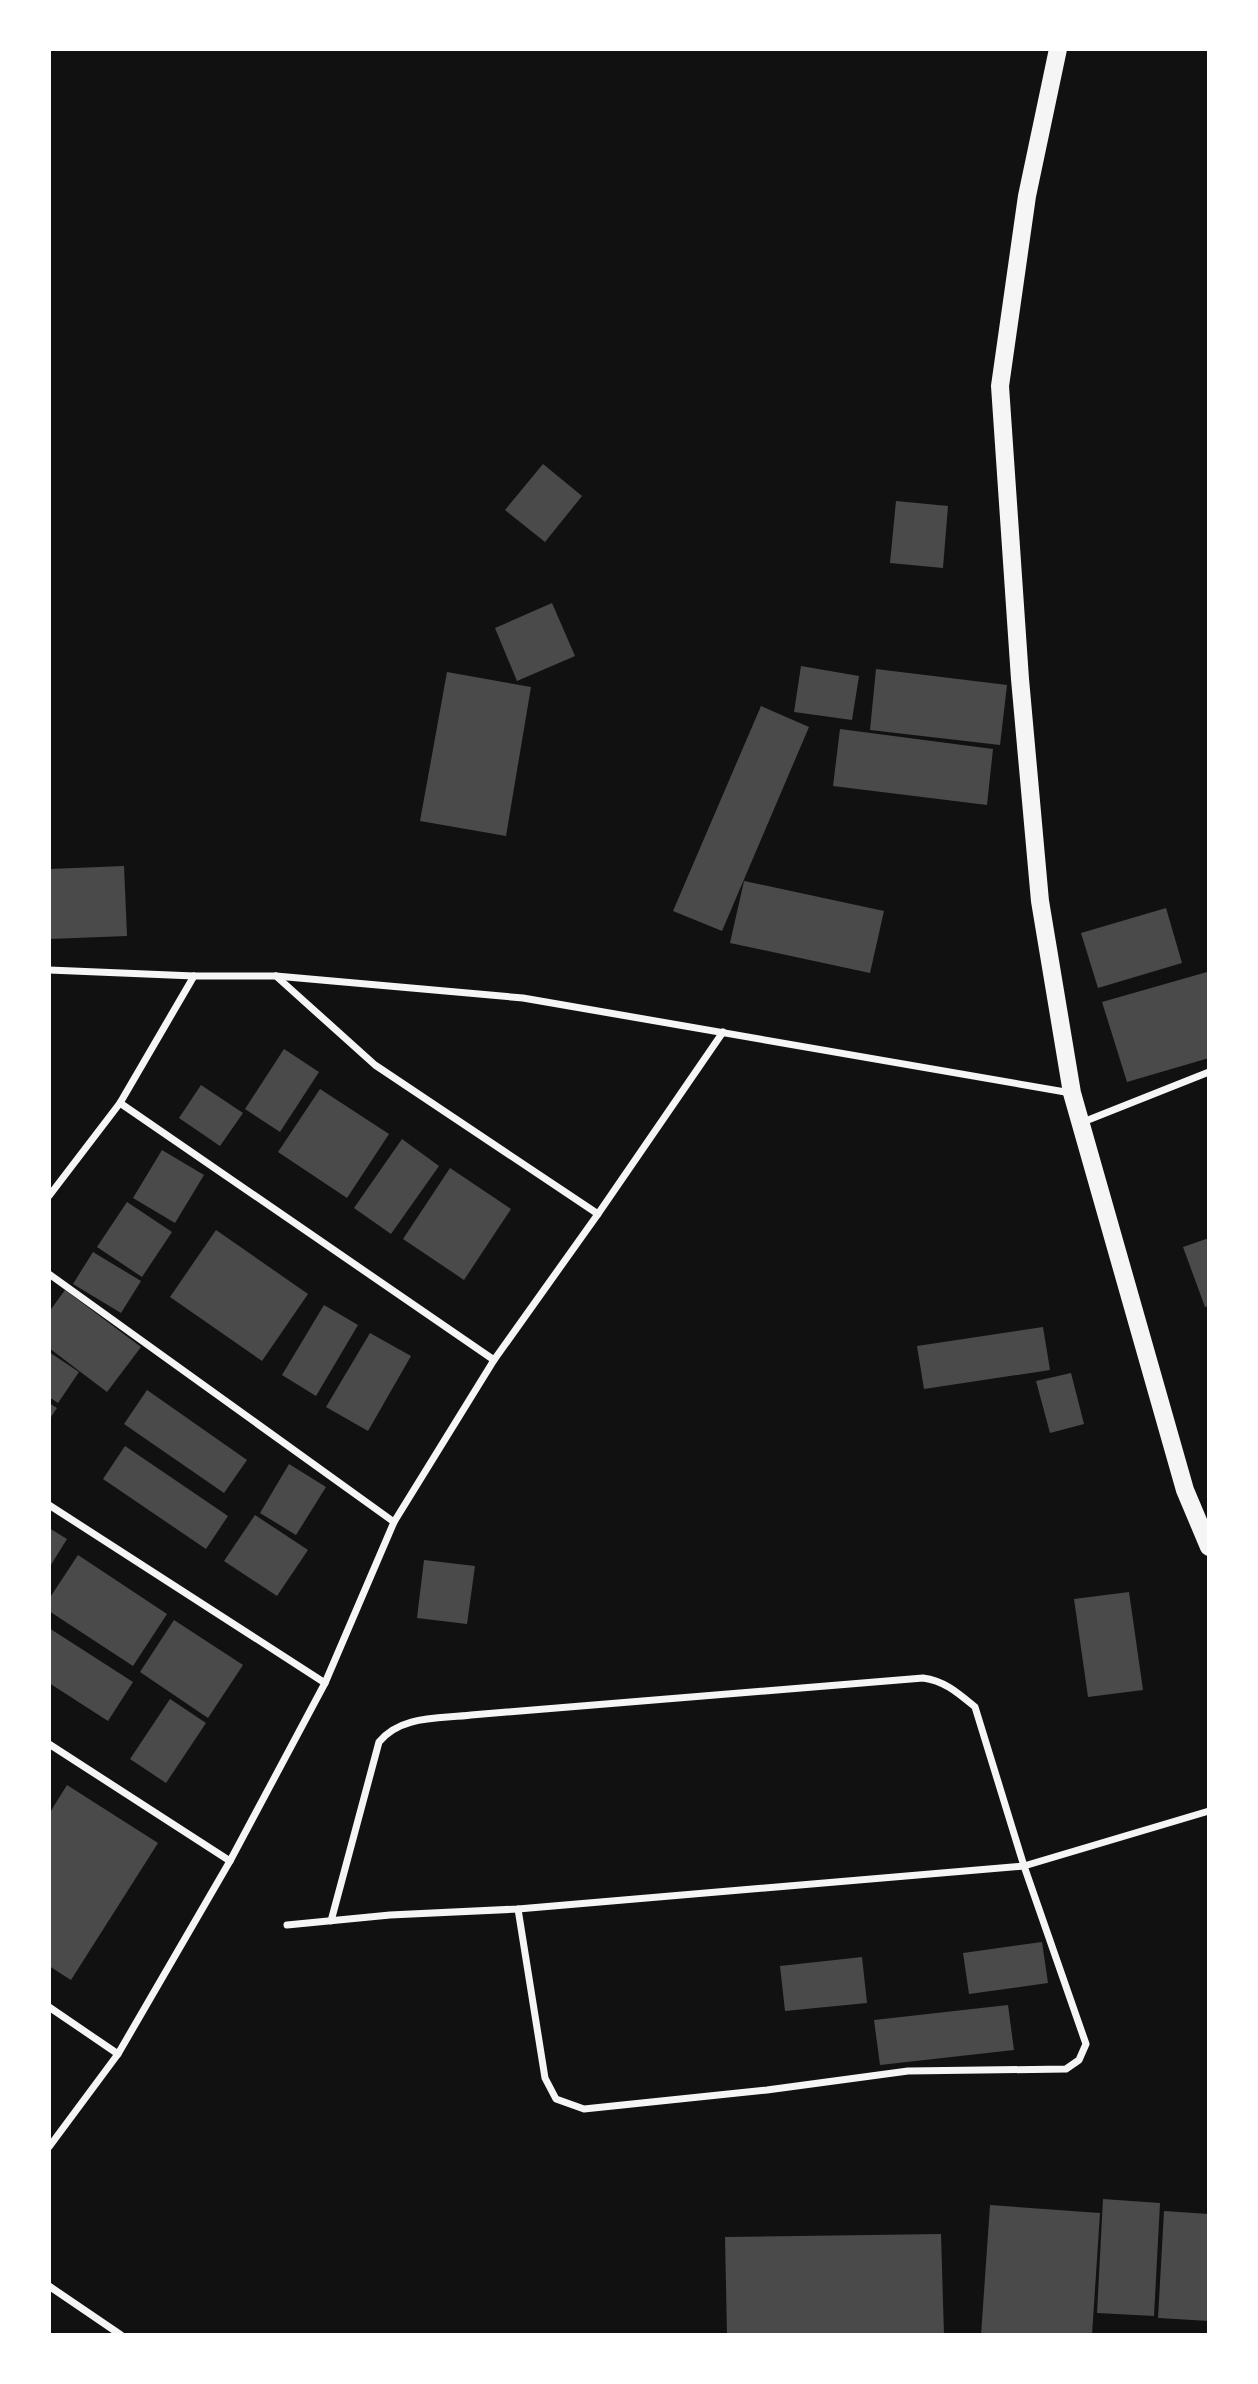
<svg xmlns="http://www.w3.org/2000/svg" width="1258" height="2384" viewBox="0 0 1258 2384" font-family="'Libre Baskerville',serif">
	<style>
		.building { fill: #4a4a4a }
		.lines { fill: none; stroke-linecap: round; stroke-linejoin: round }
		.minor { stroke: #f5f5f5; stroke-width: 7 }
		.primary { stroke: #f5f5f5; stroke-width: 18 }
	</style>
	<rect width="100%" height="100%" fill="#111"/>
	<g class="building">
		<path d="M543 464 582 496 545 542 505 510Z"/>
		<path d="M896 501 948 506 943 568 890 563Z"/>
		<path d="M552 603 575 656 517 681 495 628Z"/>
		<path d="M801 666 859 676 852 720 794 712Z"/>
		<path d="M876 669 1007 685 1000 745 870 730Z"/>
		<path d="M447 672 531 687 506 836 420 821Z"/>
		<path d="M761 706 809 727 722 931 673 911Z"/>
		<path d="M840 729 993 749 987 805 833 786Z"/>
		<path d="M124 866 127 936 49 939V869Z"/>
		<path d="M744 881 884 911 870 973 730 943Z"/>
		<path d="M1166 908 1182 963 1098 988 1081 933Z"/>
		<path d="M1207 972 1209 980V1058L1127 1082 1102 1002Z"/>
		<path d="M284 1049 319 1072 280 1132 245 1109Z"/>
		<path d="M201 1085 243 1113 220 1146 179 1118Z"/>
		<path d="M320 1089 389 1134 347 1198 278 1152Z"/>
		<path d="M402 1139 439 1166 391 1234 354 1208Z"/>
		<path d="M162 1150 204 1175 175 1223 133 1198Z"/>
		<path d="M450 1168 511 1209 464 1280 403 1239Z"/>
		<path d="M127 1202 172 1232 142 1277 97 1247Z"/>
		<path d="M216 1230 308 1294 262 1361 170 1297Z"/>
		<path d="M1209 1238V1306L1205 1307 1183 1247Z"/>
		<path d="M93 1252 141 1281 121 1313 73 1284Z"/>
		<path d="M65 1290 141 1347 107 1392 49 1348V1312Z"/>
		<path d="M324 1305 358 1325 316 1396 282 1375Z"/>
		<path d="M1043 1327 1050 1370 924 1389 917 1346Z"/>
		<path d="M370 1333 411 1356 368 1431 326 1407Z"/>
		<path d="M49 1352 79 1372 58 1403 49 1397Z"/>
		<path d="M1071 1373 1084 1424 1050 1433 1036 1381Z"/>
		<path d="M147 1390 247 1460 224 1493 124 1424Z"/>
		<path d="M49 1403 57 1408 49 1420Z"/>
		<path d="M125 1446 228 1516 206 1549 103 1479Z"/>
		<path d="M289 1464 326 1487 296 1535 260 1513Z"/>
		<path d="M255 1515 308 1550 277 1596 224 1561Z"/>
		<path d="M49 1528 67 1539 49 1568Z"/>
		<path d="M78 1555 167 1614 133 1666 49 1611V1599Z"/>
		<path d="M424 1560 475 1566 467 1624 417 1618Z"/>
		<path d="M1129 1592 1143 1690 1088 1697 1074 1599Z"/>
		<path d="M174 1620 243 1665 208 1718 140 1672Z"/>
		<path d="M49 1628 133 1682 108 1721 49 1683Z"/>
		<path d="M170 1699 206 1723 166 1783 130 1759Z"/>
		<path d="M67 1785 158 1843 71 1980 49 1966V1814Z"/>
		<path d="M1042 1942 1048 1983 969 1994 963 1953Z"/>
		<path d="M862 1957 867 2003 785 2011 780 1966Z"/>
		<path d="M1008 2005 1014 2050 880 2065 874 2020Z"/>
		<path d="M1103 2199 1160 2203 1154 2316 1097 2313Z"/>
		<path d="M990 2205 1100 2213 1092 2335H981Z"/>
		<path d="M1164 2211 1209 2214V2321L1158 2318Z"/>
		<path d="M941 2234 944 2335H727L725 2237Z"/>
	</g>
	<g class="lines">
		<g class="minor">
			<path d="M49 970 194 976H276L523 998 1071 1093"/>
			<path d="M276 976 375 1065 598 1214"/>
			<path d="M120 1103 494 1360"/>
			<path d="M1083 1122 1209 1072"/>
			<path d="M49 1196 120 1103 194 976"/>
			<path d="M49 1274 394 1522"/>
			<path d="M49 1505 325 1683"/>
			<path d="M49 1744 230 1861"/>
			<path d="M518 1909 545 2078 556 2099 584 2109 767 2090 908 2071 1066 2069 1079 2060 1086 2044 1024 1866 1209 1811"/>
			<path d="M287 1925 390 1915 518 1909 1024 1866 975 1707C958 1693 945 1681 923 1678L471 1715C439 1719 401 1715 379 1742L331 1921"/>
			<path d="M49 2007 118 2054"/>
			<path d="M49 2147 118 2054 230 1861 325 1683 394 1522 494 1360 598 1214 723 1032"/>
			<path d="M49 2286 121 2335"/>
		</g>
		<path class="primary" d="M1058 49 1027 196 1000 386 1020 679 1040 901 1072 1093 1185 1490 1209 1547"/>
	</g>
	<rect width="1258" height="2384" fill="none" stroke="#ffffff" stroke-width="102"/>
</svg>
